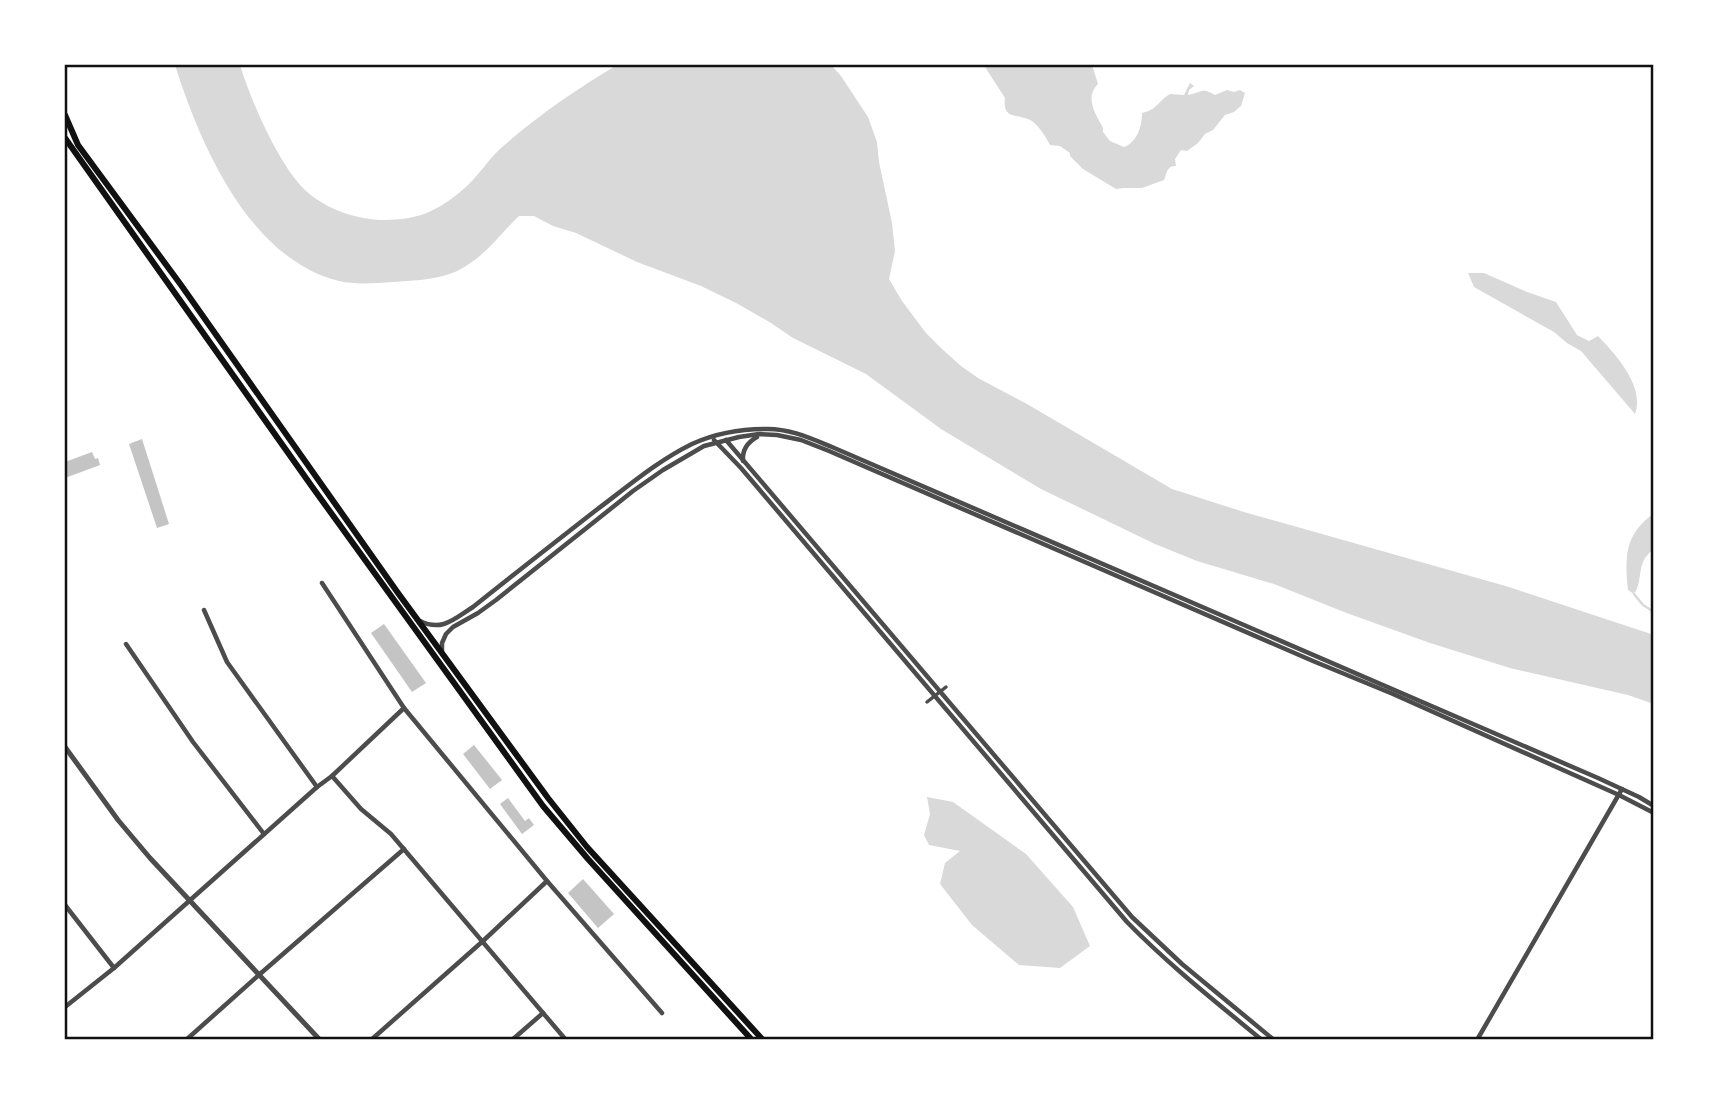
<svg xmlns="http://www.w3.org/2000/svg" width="1719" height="1105" viewBox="0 0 1719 1105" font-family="Inter,sans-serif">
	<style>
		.water { fill: #d9d9d9 }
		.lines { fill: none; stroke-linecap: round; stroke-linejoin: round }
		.stream { stroke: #d9d9d9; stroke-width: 2.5 }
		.building { fill: #c4c4c4 }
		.pedestrian { stroke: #4c4c4c; stroke-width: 3.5 }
		.minor { stroke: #4c4c4c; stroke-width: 4.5 }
		.tertiary { stroke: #4c4c4c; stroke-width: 5 }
		.primary { stroke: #111; stroke-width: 6 }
		.neatline { fill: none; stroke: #111; stroke-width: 2.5 }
	</style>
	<rect width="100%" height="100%" fill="#fff"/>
	<g class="water">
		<path d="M175 65H240C251 101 277 160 302 187 321 207 351 218 379 220 396 220 415 219 431 211 444 205 459 194 469 184 481 172 489 159 501 148 537 116 577 89 617 65H831L841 76 868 117 877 142 879 162 892 223 895 251 889 279 902 301 926 333 942 349 961 366 978 378 1027 404 1172 489 1244 512 1509 587 1654 635V704L1628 695 1510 668 1430 643 1344 612 1274 584 1197 561 1155 544 1041 489 941 429 866 374 793 338 771 323 738 304 701 286 637 262 576 233 553 226 534 216H519C502 232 489 251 469 264 447 280 419 280 393 282 376 283 356 285 339 281 249 259 200 144 175 65Z"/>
		<path d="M981 65H1092L1098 84C1084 98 1096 114 1103 128V132L1110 141 1124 147C1137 142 1142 127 1142 113 1157 110 1158 101 1170 94L1184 95 1190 83 1194 86 1189 90 1188 95C1202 92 1202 87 1215 95L1227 90 1234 92 1240 90 1245 93 1241 106 1234 112 1225 115 1213 130 1205 134 1198 143 1187 151 1181 150 1175 159 1176 166C1166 166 1167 174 1164 180L1142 188H1123L1116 189 1083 169 1070 156V153L1060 146 1050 145C1046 137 1039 126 1032 121 1019 113 1002 121 1005 98L985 67Z"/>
		<path d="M1468 273H1484L1527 292 1556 302 1577 335 1589 341 1598 336C1616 355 1645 386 1635 414L1581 351 1567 343 1554 332 1474 287Z"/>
		<path d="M1654 513V548C1651 551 1648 554 1645 558 1638 569 1642 583 1634 594L1628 590C1625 557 1624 535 1654 513Z"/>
		<path d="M927 797 953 802 1026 854 1073 907 1090 946 1060 968 1019 965 972 925 940 884 945 863 960 851 929 845 924 835 930 814Z"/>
	</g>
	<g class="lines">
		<path class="stream" d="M1634 594 1643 605 1654 612"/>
	</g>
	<g class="building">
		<path d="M142 439 169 524 157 528 129 444Z"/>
		<path d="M92 452 95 459 98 458 100 465 65 478V462Z"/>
		<path d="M384 624 426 683 412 692 371 633Z"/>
		<path d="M474 745 502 780 490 789 463 754Z"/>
		<path d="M508 798 525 821 529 818 534 825 522 834 500 804Z"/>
		<path d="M583 879 614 914 598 928 568 893Z"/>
	</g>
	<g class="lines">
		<path class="pedestrian" d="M927 702 946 687"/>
		<g class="minor">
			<path d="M714 440 741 468 1127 922C1169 965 1216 1002 1262 1040"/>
			<path d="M726 440 1132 917 1182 964 1274 1040"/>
			<path d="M743 461C742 450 748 442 757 437"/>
			<path d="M322 583 404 708 547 881 662 1013"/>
			<path d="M204 610 227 662 317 787"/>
			<path d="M420 621C442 632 454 619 473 607 513 575 554 543 595 511 626 488 657 461 692 444 714 434 741 429 765 429 788 428 810 438 832 447L1598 778 1639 797 1654 806"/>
			<path d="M126 644 193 742 264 834"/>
			<path d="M442 651V643L446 634 453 627 478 613 496 600 633 491 663 470 704 446 739 437 759 434 777 435 801 440 829 451 1313 661 1393 694 1619 795 1654 813"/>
			<path d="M332 776 361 809 391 834 566 1040"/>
			<path d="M65 905 114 968"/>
			<path d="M65 1007 114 968 317 787 332 776 404 708"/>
			<path d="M186 1040 260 974 404 849"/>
			<path d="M371 1040 483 941 547 881"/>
			<path d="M512 1040 543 1013"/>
			<path d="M1477 1040 1622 789"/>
		</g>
		<path class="tertiary" d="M65 747 118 820 150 858 320 1040"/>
		<g class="primary">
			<path d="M65 115 78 145 181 285 398 593 548 798 587 847 763 1040"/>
			<path d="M65 138 313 488 543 806 588 859 752 1040"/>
		</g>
	</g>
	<rect width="1719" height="1105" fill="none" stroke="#ffffff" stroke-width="133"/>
	<rect x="66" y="66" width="1586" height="972" class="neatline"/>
</svg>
